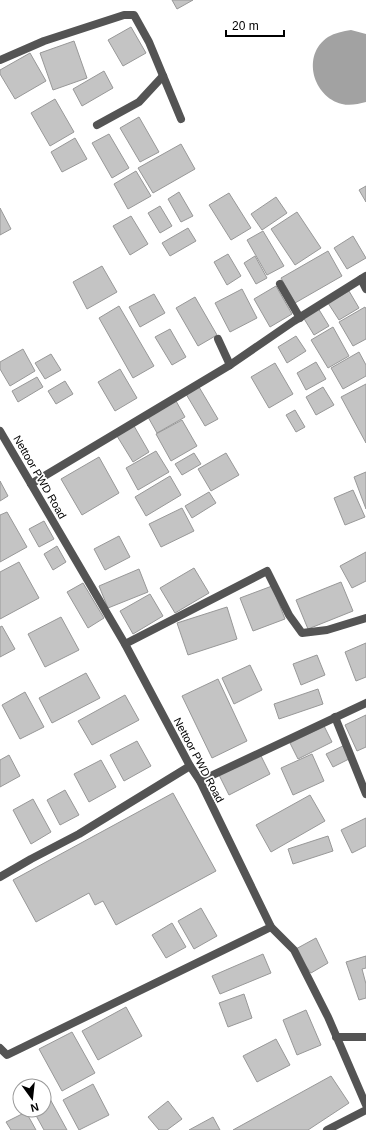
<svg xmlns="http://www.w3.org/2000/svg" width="366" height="1130" viewBox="0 0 366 1130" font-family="Helvetica,sans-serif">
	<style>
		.water { fill: #a2a2a2 }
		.building { fill: #c4c4c4; stroke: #989898 }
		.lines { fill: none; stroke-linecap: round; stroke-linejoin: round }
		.service { stroke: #545454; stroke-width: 8 }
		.minor { stroke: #545454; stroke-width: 8 }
		.tertiary { stroke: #545454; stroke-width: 8 }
		.labels { text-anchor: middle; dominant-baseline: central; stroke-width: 3.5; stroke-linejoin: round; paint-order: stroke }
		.street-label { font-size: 11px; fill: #000; stroke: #fff }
	</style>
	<rect width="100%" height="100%" fill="#fff"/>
	<path class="water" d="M351 30 366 34V102C358 104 350 106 342 104 313 97 301 55 328 37 335 33 343 31 351 30Z"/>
	<g class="building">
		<path d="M172 0H193L177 9Z"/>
		<path d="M131 27 146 53 123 66 108 40Z"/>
		<path d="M74 41 87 78 53 90 40 53Z"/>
		<path d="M30 53 46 81 15 99 0 74V70Z"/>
		<path d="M104 71 113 88 82 106 73 89Z"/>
		<path d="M55 99 74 132 50 146 31 113Z"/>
		<path d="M139 117 159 152 140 162 120 128Z"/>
		<path d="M109 134 129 168 112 178 92 143Z"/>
		<path d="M75 138 87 159 62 172 51 152Z"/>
		<path d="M181 144 195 169 153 193 138 168Z"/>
		<path d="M136 171 151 196 128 209 114 184Z"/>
		<path d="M366 186V202L359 190Z"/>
		<path d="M179 192 193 216 181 222 168 199Z"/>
		<path d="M229 193 251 228 231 240 209 205Z"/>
		<path d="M276 197 287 213 262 230 251 214Z"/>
		<path d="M160 206 172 226 160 233 148 213Z"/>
		<path d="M0 208 11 229 0 235Z"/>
		<path d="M297 212 321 248 295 265 271 229Z"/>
		<path d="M131 216 148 244 130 255 113 226Z"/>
		<path d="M188 228 196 241 170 256 162 243Z"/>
		<path d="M263 231 284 266 267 275 247 240Z"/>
		<path d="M353 236 366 258 347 269 334 248Z"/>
		<path d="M328 251 342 276 295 303 281 278Z"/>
		<path d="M228 254 241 276 227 285 214 262Z"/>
		<path d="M255 256 267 278 256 284 244 263Z"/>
		<path d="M102 266 117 292 87 309 73 282Z"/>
		<path d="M276 286 292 314 270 327 254 299Z"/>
		<path d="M242 289 257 318 230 332 215 303Z"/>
		<path d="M349 291 359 308 339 320 328 303Z"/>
		<path d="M154 294 165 313 140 327 129 307Z"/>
		<path d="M195 297 217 335 198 346 176 308Z"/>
		<path d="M119 306 154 366 133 378 99 318Z"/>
		<path d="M365 307 366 309V339L353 346 339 322Z"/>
		<path d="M318 308 329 326 314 335 303 317Z"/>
		<path d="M333 327 349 356 328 368 311 340Z"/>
		<path d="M170 329 186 357 172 365 155 337Z"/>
		<path d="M296 336 306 351 287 363 278 347Z"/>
		<path d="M23 349 35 371 10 386 0 369V362Z"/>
		<path d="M359 352 366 365V376L343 389 331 368Z"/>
		<path d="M51 354 61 370 45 379 35 363Z"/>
		<path d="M316 362 326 379 306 390 297 373Z"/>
		<path d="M275 363 293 394 269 408 251 377Z"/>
		<path d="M120 369 137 398 115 411 98 382Z"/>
		<path d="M37 377 43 387 18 402 12 391Z"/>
		<path d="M65 381 73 394 56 404 48 391Z"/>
		<path d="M366 384V443L341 397Z"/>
		<path d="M199 387 218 419 205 426 186 394Z"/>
		<path d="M323 387 334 405 316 415 306 397Z"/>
		<path d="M176 401 185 417 157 433 148 417Z"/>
		<path d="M295 410 305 427 296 432 286 415Z"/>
		<path d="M182 420 197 446 171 461 156 434Z"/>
		<path d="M134 426 149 452 133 462 117 436Z"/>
		<path d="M156 451 169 472 138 490 126 468Z"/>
		<path d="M194 453 201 464 182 475 175 464Z"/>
		<path d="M226 453 239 475 211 491 198 469Z"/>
		<path d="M99 457 119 493 82 515 61 479Z"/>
		<path d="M366 472V509L354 477Z"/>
		<path d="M170 476 181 495 146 516 135 497Z"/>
		<path d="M0 481 8 496 0 501Z"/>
		<path d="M353 490 365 517 345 525 334 498Z"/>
		<path d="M209 492 216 503 192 518 185 506Z"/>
		<path d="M182 508 194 531 161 547 149 524Z"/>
		<path d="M7 512 27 547 0 562V515Z"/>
		<path d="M44 521 54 539 39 547 29 529Z"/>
		<path d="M119 536 130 557 105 570 94 549Z"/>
		<path d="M57 546 66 562 53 570 44 554Z"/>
		<path d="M366 552V581L352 588 340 566Z"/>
		<path d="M19 562 39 598 0 619V572Z"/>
		<path d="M194 568 209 593 175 613 160 588Z"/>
		<path d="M139 569 148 592 108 608 99 586Z"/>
		<path d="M341 582 353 611 308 629 296 600Z"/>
		<path d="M83 583 104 618 88 628 67 592Z"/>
		<path d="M272 586 285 619 253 631 240 598Z"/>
		<path d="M150 594 163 616 133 634 120 611Z"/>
		<path d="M227 607 237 639 188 655 177 623Z"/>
		<path d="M61 617 79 650 45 667 28 634Z"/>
		<path d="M2 626 15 649 0 657V627Z"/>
		<path d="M366 643V677L356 681 345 652Z"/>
		<path d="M317 655 325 675 301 685 293 664Z"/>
		<path d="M250 665 262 690 234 704 222 678Z"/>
		<path d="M86 673 100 698 52 723 39 698Z"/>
		<path d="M218 679 247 741 212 758 182 696Z"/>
		<path d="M318 689 323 704 279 719 274 704Z"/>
		<path d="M25 692 44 727 20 739 2 705Z"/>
		<path d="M125 695 139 720 92 745 78 721Z"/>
		<path d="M366 715V747L357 751 345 725Z"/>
		<path d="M324 726 332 742 298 759 290 743Z"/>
		<path d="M137 741 151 766 124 781 110 755Z"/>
		<path d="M345 745 351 758 333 767 326 754Z"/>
		<path d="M260 754 270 774 229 795 219 775Z"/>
		<path d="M312 754 324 781 293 795 281 768Z"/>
		<path d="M9 755 20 776 0 787V760Z"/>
		<path d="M101 760 116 787 89 802 74 774Z"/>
		<path d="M65 790 79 815 60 825 47 800Z"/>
		<path d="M173 793 216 871 116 925 103 901 95 905 89 893 36 922 13 880Z"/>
		<path d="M310 795 325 821 271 852 256 825Z"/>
		<path d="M33 799 51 832 31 844 13 810Z"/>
		<path d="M366 818V846L352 853 341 830Z"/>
		<path d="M328 836 333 851 293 864 288 849Z"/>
		<path d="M201 908 217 936 194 949 178 921Z"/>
		<path d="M172 923 186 947 166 958 152 935Z"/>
		<path d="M316 938 328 963 311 973 294 950Z"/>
		<path d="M263 954 271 973 220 994 212 976Z"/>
		<path d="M366 956V968L362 969 366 984V998L359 1000 346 962Z"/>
		<path d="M244 994 252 1018 228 1027 219 1003Z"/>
		<path d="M126 1007 142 1036 98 1060 82 1031Z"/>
		<path d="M306 1010 321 1045 297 1055 283 1020Z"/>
		<path d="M72 1032 95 1073 62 1091 39 1049Z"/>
		<path d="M276 1039 290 1065 257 1082 243 1056Z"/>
		<path d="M331 1076 349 1103 308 1130H233Z"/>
		<path d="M93 1084 109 1115 79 1130 63 1100Z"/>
		<path d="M50 1099 67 1130H44L33 1110H44V1102Z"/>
		<path d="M168 1101 182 1119 167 1130H159L148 1117Z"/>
		<path d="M26 1112 36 1130H11L6 1122Z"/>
		<path d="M213 1117 220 1130H189Z"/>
	</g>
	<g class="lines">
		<g class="service">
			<path d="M97 125 139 102 163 76"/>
			<path d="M336 1037H366"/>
			<path d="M327 1130 366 1110"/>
		</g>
		<g class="minor">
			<path d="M0 60 44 41 124 15H134L149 42 181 119"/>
			<path d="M361 279 366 289"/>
			<path d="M280 284 300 318"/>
			<path d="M218 339 230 365"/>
			<path d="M31 484 230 365 294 321 366 276"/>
			<path d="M125 644 267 571 289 615 302 633 327 630 366 618"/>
			<path d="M335 717 366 794"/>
			<path d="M200 781 366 703"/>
			<path d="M0 877 31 859 79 834 190 766"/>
			<path d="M0 1048 7 1055 271 927"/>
		</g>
		<path class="tertiary" d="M0 431 125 644 190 766 200 781 271 927 294 950 328 1017 366 1105"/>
	</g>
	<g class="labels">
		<g class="street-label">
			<text transform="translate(40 477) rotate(60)">Nettoor PWD Road</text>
			<text transform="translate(199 760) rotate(62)">Nettoor PWD Road</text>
		</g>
	</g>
	<g transform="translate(32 1098) rotate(165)"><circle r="19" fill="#ffffff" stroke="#999999"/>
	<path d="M0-3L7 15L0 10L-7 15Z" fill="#000000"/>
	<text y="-6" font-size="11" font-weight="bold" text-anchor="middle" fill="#000000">N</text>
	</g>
	<path d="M226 30v6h58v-6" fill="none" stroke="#000000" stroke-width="2"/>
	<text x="232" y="30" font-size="12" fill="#000000" stroke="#ffffff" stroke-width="3" paint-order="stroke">20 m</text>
</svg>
